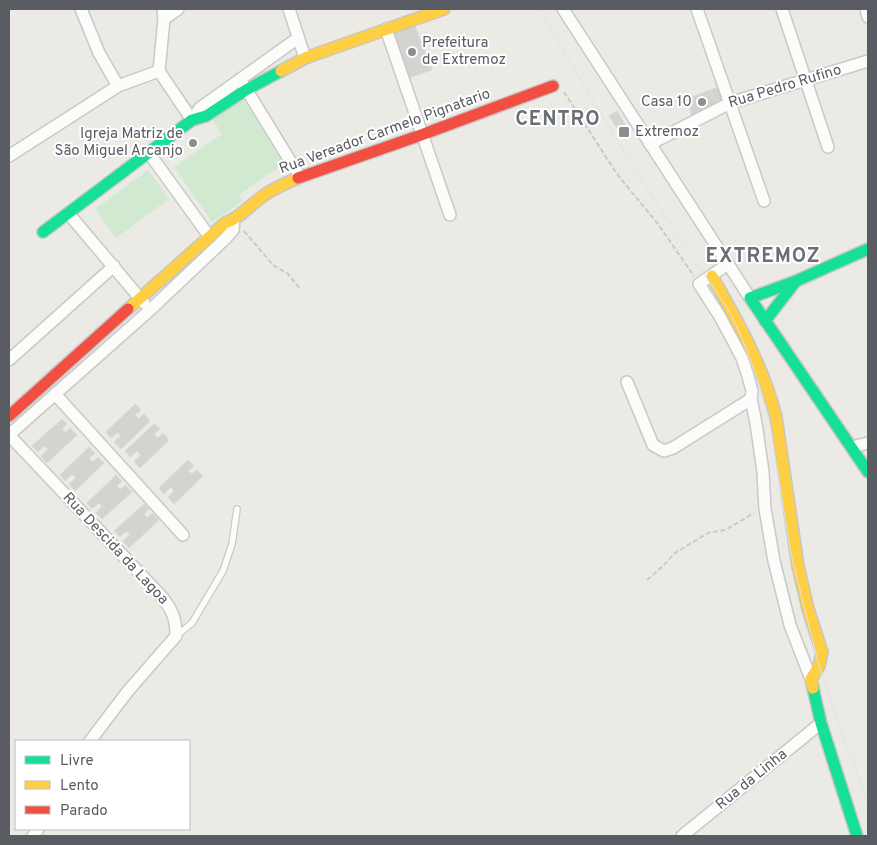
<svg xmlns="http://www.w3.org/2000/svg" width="877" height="845" viewBox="0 0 877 845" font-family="Overpass,sans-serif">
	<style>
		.green { fill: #d1e9d0 }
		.building { fill: #d4d3cf; stroke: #dad9d4 }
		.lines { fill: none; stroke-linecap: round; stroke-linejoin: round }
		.lane-casing { stroke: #c8c9c8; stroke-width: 8 }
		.street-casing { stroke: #c8c9c8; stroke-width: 14 }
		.fast-casing { stroke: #c7c7c7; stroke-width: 14 }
		.slow-casing { stroke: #c7c7c7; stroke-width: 14 }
		.jam-casing { stroke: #c7c7c7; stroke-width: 14 }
		.path { stroke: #c6ccca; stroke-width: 2; stroke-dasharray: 5 2.5; stroke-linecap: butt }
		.lane { stroke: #fcfcfb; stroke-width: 5.5 }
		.street { stroke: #fcfcfb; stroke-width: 11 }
		.fast { stroke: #16e098; stroke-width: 11 }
		.slow { stroke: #ffcf43; stroke-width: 11 }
		.jam { stroke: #f24e42; stroke-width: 11 }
		.tram { stroke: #e2e3e2; stroke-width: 1 }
		.poi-dot { fill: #8c8e90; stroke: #fff; stroke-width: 2 }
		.labels { text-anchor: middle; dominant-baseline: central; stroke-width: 4; stroke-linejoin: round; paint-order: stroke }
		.poi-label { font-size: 15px; fill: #595d63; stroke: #fff; text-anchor: start }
		.street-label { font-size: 15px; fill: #595d63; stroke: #fff }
		.district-label { font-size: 20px; font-weight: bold; letter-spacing: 1px; fill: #6a6f75; stroke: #fff }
	</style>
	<rect width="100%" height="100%" fill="#ebeae4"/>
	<g class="green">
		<path d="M242 98 286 162 239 195 243 201 212 222 174 167 222 134 212 119Z"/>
		<path d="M148 170 169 199 116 238 95 209Z"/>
	</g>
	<g class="building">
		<path d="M415 26 432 70 408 78 393 34Z"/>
		<path d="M722 86 726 102 718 106 710 90Z"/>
		<path d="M710 90 718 106 692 116 687 99Z"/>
		<path d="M617 111 631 134 624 139 609 116Z"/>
		<path d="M135 404 141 410 135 415 139 419 144 414 150 421 121 449 114 442 121 436 118 432 111 438 106 432Z"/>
		<path d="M62 419 67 424 62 429 65 433 70 428 77 435 47 463 41 456 48 449 44 446 38 452 32 446Z"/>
		<path d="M154 424 160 429 154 434 158 438 163 433 169 440 140 468 134 461 141 455 137 451 130 457 125 451Z"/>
		<path d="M89 447 95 453 89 458 93 462 98 457 104 463 75 491 69 484 76 478 72 474 65 481 60 475Z"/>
		<path d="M188 460 194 466 188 471 192 474 197 470 203 476 174 504 168 497 174 491 171 487 164 494 159 488Z"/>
		<path d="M116 475 122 481 117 486 120 490 125 485 132 492 102 519 96 513 102 506 99 503 92 509 87 503Z"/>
		<path d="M144 504 149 509 144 514 147 518 152 513 159 520 129 548 123 541 130 534 126 531 120 537 114 531Z"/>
	</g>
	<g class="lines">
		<g class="lane-casing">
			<path id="lane" d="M176 636 192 623 223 571 232 544 237 509"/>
		</g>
		<g class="street-casing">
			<g id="street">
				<path d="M81 9 99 53 118 86"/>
				<path d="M163 9 164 19 159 71 192 120 200 108 298 38"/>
				<path d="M289 9 305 58"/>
				<path d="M563 9 750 298"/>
				<path d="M697 9 764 201"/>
				<path d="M782 9 828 147"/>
				<path d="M866 9 868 17"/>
				<path d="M164 19 178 9"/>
				<path d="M386 29 450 215"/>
				<path d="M243 84 300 177"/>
				<path d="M650 144 730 103 868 61"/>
				<path d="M149 153 209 236"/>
				<path d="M9 156 118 86 159 71"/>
				<path d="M68 213 144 303"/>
				<path d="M728 264 699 284 719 315 732 339 742 358 748 376 752 391 751 399 756 423 763 472 765 509 774 561 790 625 811 679"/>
				<path d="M9 360 114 266"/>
				<path d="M627 382 653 445 664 451 673 448 751 399"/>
				<path d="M55 394 183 535"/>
				<path d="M9 435 163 598C173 612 176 619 176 636L128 691 90 741"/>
				<path d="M9 435 150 310 225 239 233 230 234 220"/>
				<path d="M852 447 868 443"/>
				<path d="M33 836 38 829"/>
				<path d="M682 836 821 723"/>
			</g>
		</g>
		<g class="fast-casing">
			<g id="fast">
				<path d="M43 232 192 120 206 116 246 90 281 71"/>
				<path d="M868 249 796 281 750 298 868 472"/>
				<path d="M765 321 796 281"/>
				<path d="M813 688 821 723 857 836"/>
			</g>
		</g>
		<g class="slow-casing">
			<g id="slow">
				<path d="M281 71 305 58 444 9"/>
				<path d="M712 276C738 322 763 366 776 417L798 566 808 609 822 652 819 666 811 679 813 688"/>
				<path d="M128 309 225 223C240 218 250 205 263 196 274 188 286 183 298 178"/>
			</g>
		</g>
		<g class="jam-casing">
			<g id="jam">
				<path d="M298 178 421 135 553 86"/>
				<path d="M9 416 128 309"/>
			</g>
		</g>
		<g class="path">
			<path d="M564 92 617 174 658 224 694 276"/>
			<path d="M244 231 273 265 288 274 301 290"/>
			<path d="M647 580 663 566 675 553 708 533 725 530 754 513"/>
		</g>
		<use href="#lane" class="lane"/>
		<use href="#street" class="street"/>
		<use href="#fast" class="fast"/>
		<use href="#slow" class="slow"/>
		<use href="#jam" class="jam"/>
		<path class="tram" d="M539 9 616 139 677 235 728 309 742 338 759 384 770 425 791 554 819 666 868 805"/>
	</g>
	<g class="poi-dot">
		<circle cx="412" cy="52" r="5"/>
		<circle cx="702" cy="102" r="5"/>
		<rect x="618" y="126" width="12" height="12" rx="2.5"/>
		<circle cx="193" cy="143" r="5"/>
	</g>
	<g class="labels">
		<g class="poi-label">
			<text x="422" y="43">Prefeitura<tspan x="422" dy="17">de Extremoz</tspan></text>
			<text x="692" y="102" text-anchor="end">Casa 10</text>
			<text x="635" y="132">Extremoz</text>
			<text x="183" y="134" text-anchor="end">Igreja Matriz de<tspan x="183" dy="17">São Miguel Arcanjo</tspan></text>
		</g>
		<g class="street-label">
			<text transform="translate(785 87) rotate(-17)">Rua Pedro Rufino</text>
			<text transform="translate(385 132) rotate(-20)">Rua Vereador Carmelo Pignatario</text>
			<text transform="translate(115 549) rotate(47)">Rua Descida da Lagoa</text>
			<text transform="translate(752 780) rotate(-39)">Rua da Linha</text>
		</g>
		<g class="district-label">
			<text x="558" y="120">CENTRO</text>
			<text x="763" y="257">EXTREMOZ</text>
		</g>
	</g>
	<rect width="877" height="845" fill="none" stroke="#595d63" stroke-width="20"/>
	<rect x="15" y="740" width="175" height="90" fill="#ffffff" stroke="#bdbec1"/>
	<rect x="25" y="756" width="25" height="8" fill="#16e098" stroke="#bdbec1"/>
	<text x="60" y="765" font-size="15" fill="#595d63">Livre</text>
	<rect x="25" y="781" width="25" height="8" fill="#ffcf43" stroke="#bdbec1"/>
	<text x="60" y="790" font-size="15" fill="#595d63">Lento</text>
	<rect x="25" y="806" width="25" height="8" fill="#f24e42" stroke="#bdbec1"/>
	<text x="60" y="815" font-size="15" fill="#595d63">Parado</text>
</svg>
